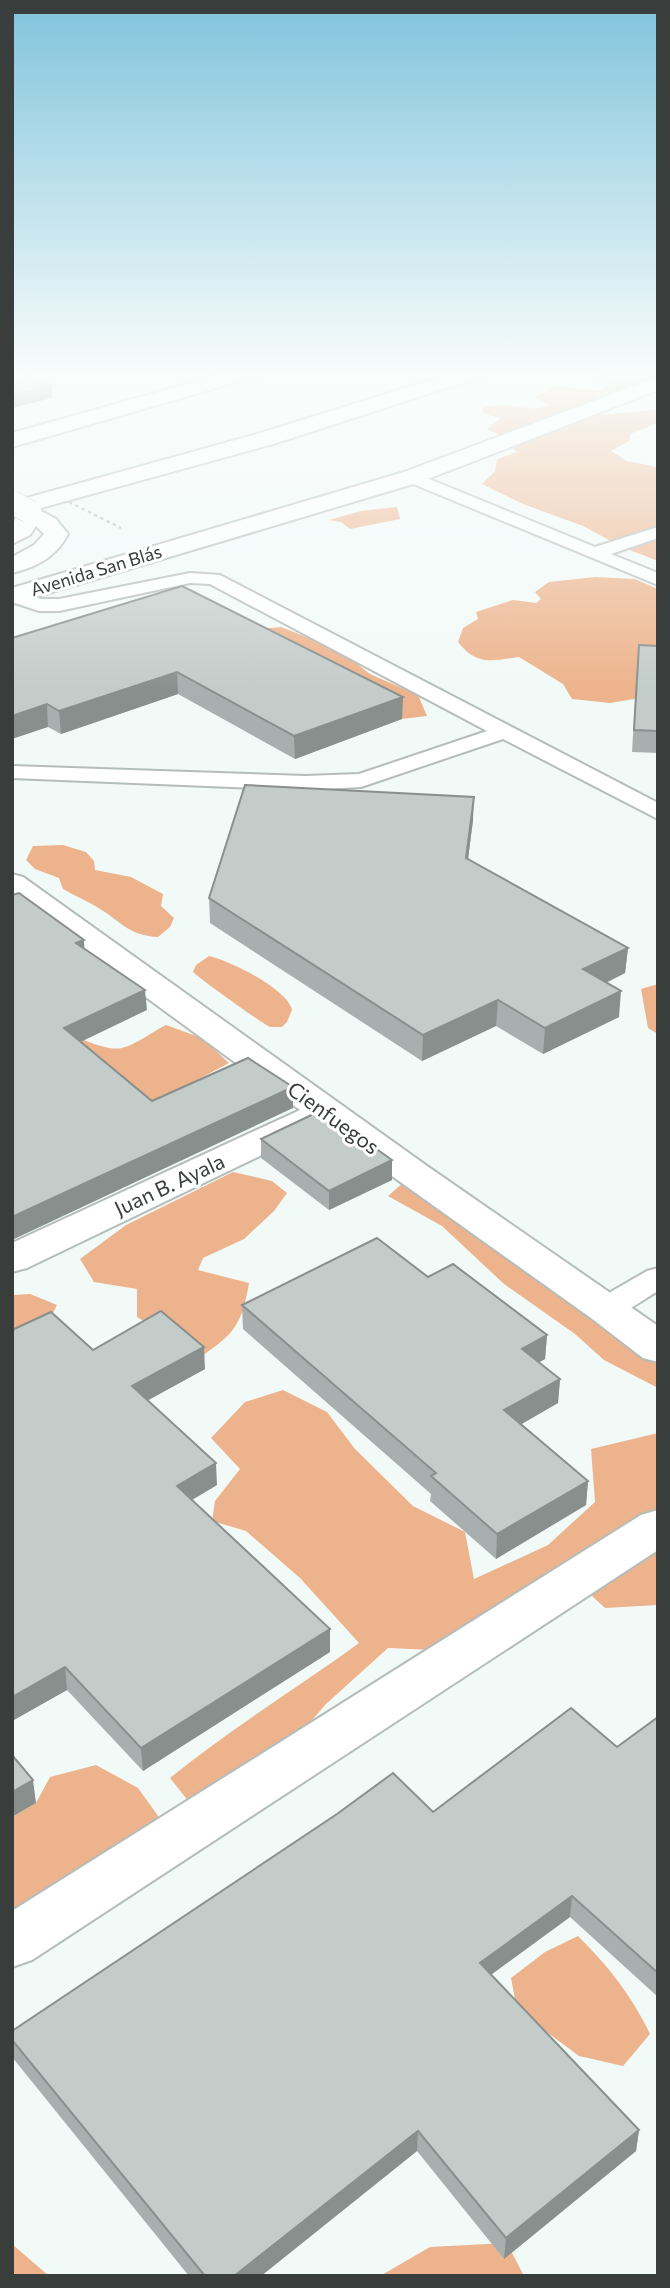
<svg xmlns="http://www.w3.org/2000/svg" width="670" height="2288" viewBox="0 0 670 2288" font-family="Commissioner,sans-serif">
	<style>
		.forest { fill: #edb38c }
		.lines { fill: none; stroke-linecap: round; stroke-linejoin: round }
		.lane-casing { stroke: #b5bdbb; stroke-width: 4 }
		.street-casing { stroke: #b5bdbb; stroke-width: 4 }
		.secondary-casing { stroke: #b5bdbb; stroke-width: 4 }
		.highway-casing { stroke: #b5bdbb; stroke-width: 4 }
		.lane { fill: #fff; fill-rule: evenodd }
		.street { fill: #fff; fill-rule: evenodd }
		.secondary { fill: #fff; fill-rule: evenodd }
		.highway { fill: #fff; fill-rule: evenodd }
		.secondary-bridge-casing { stroke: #b5bdbb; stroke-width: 24; stroke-linecap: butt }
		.path-bridge { stroke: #b5bcba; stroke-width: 2.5; stroke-dasharray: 3.5 3.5; stroke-linecap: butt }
		.secondary-bridge { stroke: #fff; stroke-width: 23 }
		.wall { fill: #a9afae }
		.shaded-wall { fill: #898f8d }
		.building { fill: #c4ccca; stroke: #898f8d; stroke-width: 2 }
		.labels { text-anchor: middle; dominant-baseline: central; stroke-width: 6; stroke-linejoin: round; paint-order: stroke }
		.far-street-label { font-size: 18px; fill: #393d3c; stroke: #fff }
		.street-label { font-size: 21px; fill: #393d3c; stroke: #fff }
	</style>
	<rect width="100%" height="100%" fill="#f2faf8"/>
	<g class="forest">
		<path d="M595 371H658V376L634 387 596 414C617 415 636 411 658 410V423L630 434 629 441 611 451 627 461 658 467V561L622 547 583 526 523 504 482 484 495 471 497 459 517 452 501 436 487 429 501 418 485 414 481 409C504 398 528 415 550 405L535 398 554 386 598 391 609 385 598 380Z"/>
		<path d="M397 507 400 519 350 529 341 522 329 520 361 511Z"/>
		<path d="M595 577 635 579 658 589V695L610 703 572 699 563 684 519 657C491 661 477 666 458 642L463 628 478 619 476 612 513 600 536 603 541 599 535 592 549 582Z"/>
		<path d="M281 627 339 650 370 674 418 695 427 716 402 719 249 630Z"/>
		<path d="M63 845 86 852 94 861 95 870 131 877 163 894 161 906 174 918 170 927 158 937C135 936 125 927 108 914 94 904 77 897 63 889L59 878 35 869 26 860 33 846Z"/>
		<path d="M209 956C231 961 287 989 292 1010L287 1022 282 1027C278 1027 274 1027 270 1027 264 1025 196 976 193 972L196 965Z"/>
		<path d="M658 984V1034L648 1028 641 989Z"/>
		<path d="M12 1003C34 1015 99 1054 122 1048 137 1044 152 1032 166 1025L202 1038 229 1063 99 1132Z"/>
		<path d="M233 1172 272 1181 287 1193 274 1211 244 1239 203 1258 198 1270 249 1283C241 1329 233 1334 195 1361L163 1333 137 1317V1289L94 1282 80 1259 126 1225Z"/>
		<path d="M413 1174 658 1348V1388L604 1360 575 1334 504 1284 442 1226 388 1196Z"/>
		<path d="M30 1294 57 1305 46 1327 12 1344V1295Z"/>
		<path d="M283 1390 327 1412 355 1449 413 1506 465 1532 474 1579 548 1545 595 1502 591 1449 658 1433V1605L605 1608 564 1570 531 1584 433 1650 388 1648 326 1704 288 1748 193 1807 170 1778C230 1729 296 1689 359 1643L300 1578 246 1531 212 1521 215 1501 240 1469 211 1438 245 1402Z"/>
		<path d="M96 1765 138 1788 161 1820 12 1920V1817L36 1803 50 1777Z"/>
		<path d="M578 1936C609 1967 631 1995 650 2034L623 2066 579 2056 517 2010 511 1978 545 1952Z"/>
		<path d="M507 2243 524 2276H380L430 2247Z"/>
		<path d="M12 2244 49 2276H12Z"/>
	</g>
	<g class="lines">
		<g class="lane-casing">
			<g id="lane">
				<path d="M182 371H199L200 372 193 376 184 374Z"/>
				<path d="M412 472 595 547 658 527V538L611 554 658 573V585L406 481 404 477 406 473Z"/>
				<path d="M190 573 220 575 658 803V819L503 739 361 787 305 790 12 778V766L305 776 359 774 487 731 210 584 190 583 59 611H39L12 602V590L41 599H59Z"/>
				<path d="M658 1268V1291C639 1302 618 1321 595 1315L591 1308 595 1301 647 1271Z"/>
			</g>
		</g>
		<g class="street-casing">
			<g id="street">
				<path d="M12 874 23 877 427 1166 658 1326V1362L643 1358 591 1318 322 1126 27 1268 12 1272V1243L300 1110 12 899Z"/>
				<path d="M658 1510V1550L32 1960 12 1967V1911L641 1515Z"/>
			</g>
		</g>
		<g class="secondary-casing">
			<g id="secondary">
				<path d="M233 371H264L261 375 12 447V433Z"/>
				<path d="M658 377V390L420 482 12 604V588L404 472Z"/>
				<path d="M30 505 56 519 68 534C56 557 37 567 12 573V557L34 545 44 534 36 526 30 535 12 544V525L22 507Z"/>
			</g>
		</g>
		<g class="highway-casing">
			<path id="highway" d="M460 371H490L487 375 273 444 12 516V502L257 434Z"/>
		</g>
		<use href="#lane" class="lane"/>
		<use href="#street" class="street"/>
		<use href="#secondary" class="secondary"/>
		<use href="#highway" class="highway"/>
		<g class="secondary-bridge-casing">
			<path id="secondary-bridge" d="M12 502 30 512"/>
		</g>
		<path class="path-bridge" d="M69 502 121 528"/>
		<use href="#secondary-bridge" class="secondary-bridge"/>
	</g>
	<g class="wall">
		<path d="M12 638 403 697 402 719 295 759 178 694 61 734 48 727Z"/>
		<path d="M658 646V753L632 752 637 666Z"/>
		<path d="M473 820 468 859 628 948 625 973 606 983 619 1017 543 1054 496 1026 422 1061 210 923 209 898Z"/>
		<path d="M261 1139 392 1180 329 1210 261 1158Z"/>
		<path d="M428 1277 547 1335 545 1359 539 1362 560 1379 558 1403 521 1424 588 1481 586 1505 496 1559 430 1501 431 1494 243 1329 242 1305Z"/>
		<path d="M12 1330 93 1350 205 1369 148 1400 217 1485 192 1500 330 1629V1652L143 1771 67 1690 12 1721Z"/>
		<path d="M658 1717V1997L570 1917 491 1975 639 2130 636 2151 504 2259 417 2151 261 2276H189L12 2057V2031L433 1812 617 1747Z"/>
	</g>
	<g class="shaded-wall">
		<path d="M12 371H39L12 377Z"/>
		<path d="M52 386V398L12 408V395Z"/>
		<path d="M177 672 178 694 61 734 59 711Z"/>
		<path d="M403 697 402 719 295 759 294 736Z"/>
		<path d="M47 704 48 727 12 739V716Z"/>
		<path d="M474 797 473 820 465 882 466 858Z"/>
		<path d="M84 940 85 960 76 943Z"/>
		<path d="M628 948 625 973 581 995 583 969Z"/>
		<path d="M145 990 147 1010 66 1049 64 1028Z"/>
		<path d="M621 991 619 1017 543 1054 545 1028Z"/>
		<path d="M498 1000 496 1026 422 1061 423 1035Z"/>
		<path d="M293 1087V1108L12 1240V1217Z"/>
		<path d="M392 1160V1180L329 1210V1191Z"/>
		<path d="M547 1335 545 1359 520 1373 522 1349Z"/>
		<path d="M204 1347 205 1369 134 1408 132 1386Z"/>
		<path d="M560 1379 558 1403 503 1435 504 1410Z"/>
		<path d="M216 1463 217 1485 178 1508 177 1486Z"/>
		<path d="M588 1481 586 1505 496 1559 497 1534Z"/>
		<path d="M330 1629V1652L143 1771 141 1748Z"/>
		<path d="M65 1667 67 1690 12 1721V1697Z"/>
		<path d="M33 1780 36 1803 12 1817V1792Z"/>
		<path d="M572 1896 570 1917 478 1984 480 1963Z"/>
		<path d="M639 2130 636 2151 504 2259 506 2238Z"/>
		<path d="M418 2131 417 2151 261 2276H234Z"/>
	</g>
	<g class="building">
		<path d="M12 371H19L52 386 12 395Z"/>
		<path d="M182 586 403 697 294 736 177 672 59 711 47 704 12 716V638Z"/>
		<path d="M639 645 658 646V731L634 730Z"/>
		<path d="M245 785 474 797 466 858 628 948 583 969 621 991 545 1028 498 1000 423 1035 209 898Z"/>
		<path d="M19 893 84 940 76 943 145 990 64 1028 152 1101 248 1058 293 1087 12 1217V895Z"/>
		<path d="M322 1110 392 1160 329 1191 261 1139Z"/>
		<path d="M377 1238 428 1277 453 1264 547 1335 522 1349 560 1379 504 1410 588 1481 497 1534 431 1476 436 1473 242 1305Z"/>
		<path d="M161 1311 204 1347 132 1386 216 1463 177 1486 330 1629 141 1748 65 1667 12 1697V1330L51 1312 93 1350Z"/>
		<path d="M571 1708 617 1747 658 1717V1973L572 1896 480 1963 639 2130 506 2238 418 2131 234 2276H205L12 2040V2031L337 1814 393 1773 433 1812Z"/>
		<path d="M12 1755 33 1780 12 1792Z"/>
	</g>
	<linearGradient id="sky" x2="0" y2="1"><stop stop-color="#80c3dc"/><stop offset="0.54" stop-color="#f9fdfc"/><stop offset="1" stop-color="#f9fdfc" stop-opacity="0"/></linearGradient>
	<rect width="670" height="691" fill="url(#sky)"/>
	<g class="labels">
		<g class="far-street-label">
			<text transform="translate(96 570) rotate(-17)">Avenida San Blás</text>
		</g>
		<g class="street-label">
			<text transform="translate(334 1117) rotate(36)">Cienfuegos</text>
			<text transform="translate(169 1184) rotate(-25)">Juan B. Ayala</text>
		</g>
	</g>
	<rect width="670" height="2288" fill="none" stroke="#393d3c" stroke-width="28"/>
</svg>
